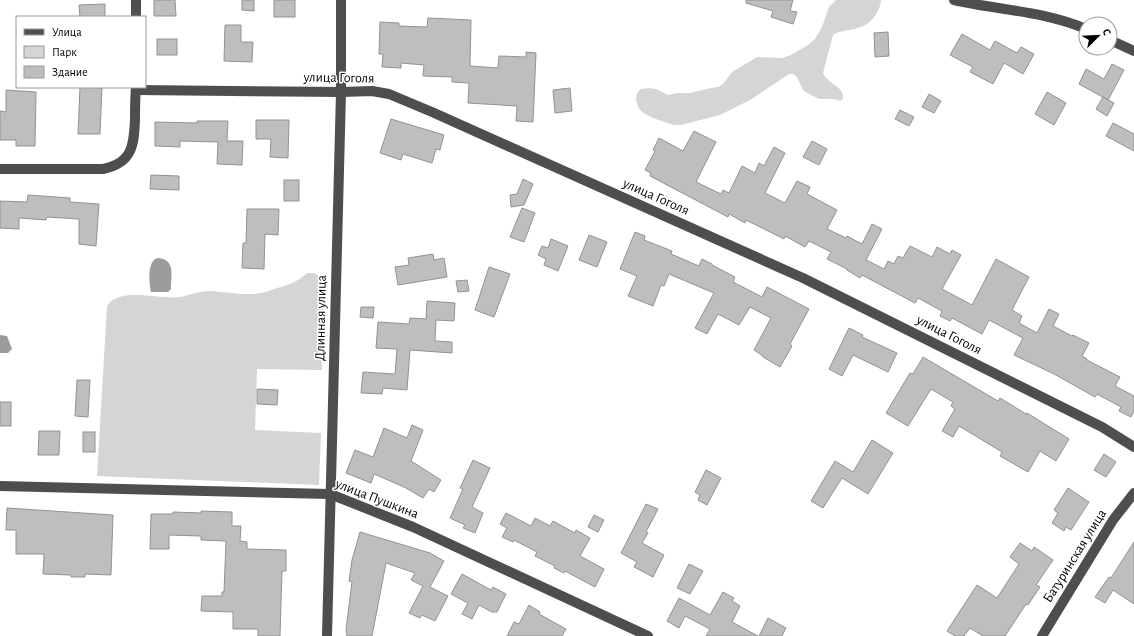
<svg xmlns="http://www.w3.org/2000/svg" width="1134" height="636" viewBox="0 0 1134 636" font-family="'Alegreya Sans',sans-serif">
	<style>
		.green { fill: #d5d5d5 }
		.water { fill: #9c9c9c }
		.building { fill: #bebebe; stroke: #929292 }
		.lines { fill: none; stroke-linecap: round; stroke-linejoin: round }
		.minor { stroke: #4e4e4e; stroke-width: 10 }
		.labels { text-anchor: middle; dominant-baseline: central; stroke-width: 3; stroke-linejoin: round; paint-order: stroke }
		.street-label { font-size: 14px; fill: #000; stroke: #fff }
	</style>
	<rect width="100%" height="100%" fill="#fff"/>
	<g class="green">
		<path d="M836 0H881C880 13 870 25 858 28 849 31 840 30 833 35L823 73C827 84 845 86 843 99L840 101 834 99H819L807 93 803 90 797 77 793 74H789L750 100 720 115 681 125H673L653 118 642 112 638 107 636 99 637 93 641 89 649 88 656 89 668 95 677 93H690L711 88 718 87 723 84 732 72 757 57 782 58 791 55 808 45 815 39 822 27 829 7Z"/>
		<path d="M307 273H314L324 280 321 351 322 370 257 369 255 430 321 433 319 485 97 476 107 306C119 286 160 300 180 297 190 295 200 291 210 291 224 292 248 296 260 293 264 293 268 291 271 290 287 285 295 284 307 273Z"/>
	</g>
	<g class="water">
		<path d="M157 258C176 259 171 275 171 289L168 292H151C149 282 147 262 157 258Z"/>
		<path d="M0 335 7 336 12 349 8 353H0Z"/>
	</g>
	<g class="building">
		<path d="M154 0H175L176 16H154Z"/>
		<path d="M242 0H254V11L242 10Z"/>
		<rect x="274" y="0" width="21" height="17"/>
		<path d="M746 0H793L790 11 797 12 793 24 771 17 773 11 746 3Z"/>
		<path d="M105 4V17H80L79 5Z"/>
		<path d="M428 18 471 20 470 66 498 68 499 56 526 57V52L536 53 533 122 516 121 517 106 468 103 469 83 452 82V77L423 76 424 65 401 63V68L382 67 383 54H379L380 22 399 23V26L427 27Z"/>
		<path d="M225 25H241V42H253L252 62 224 61Z"/>
		<path d="M888 32 889 56 875 57 874 33Z"/>
		<path d="M962 34 990 50 995 41 1017 53 1021 47 1034 54 1023 74 1004 63 993 84 970 72 973 67 950 55Z"/>
		<rect x="157" y="39" width="20" height="16"/>
		<path d="M1112 64 1124 70 1108 100 1079 84 1086 69 1104 79Z"/>
		<path d="M80 87H102L100 134H78Z"/>
		<path d="M570 88 572 111 555 113 553 90Z"/>
		<path d="M6 90 36 92 35 146H16V140H0V111L6 112Z"/>
		<path d="M1047 92 1066 103 1054 125 1035 114Z"/>
		<path d="M929 94 941 101 934 113 922 107Z"/>
		<path d="M1103 97 1114 103 1107 116 1096 109Z"/>
		<path d="M900 110 914 117 909 126 895 119Z"/>
		<path d="M391 119 444 135 440 150 436 149 432 163 403 154 401 160 380 153Z"/>
		<path d="M256 120H289L288 158 270 157 271 139H256Z"/>
		<path d="M197 121H228L227 141H243L242 165 217 164 218 142 180 141V147L155 146V122L197 123Z"/>
		<path d="M1113 123 1134 134V151L1106 136Z"/>
		<path d="M694 131 716 142 696 182 721 194 723 190 729 193 742 166 755 173 759 163 764 166 774 147 785 153 765 193 785 203 797 181 810 187 807 194 837 210 827 229 846 238 847 236 862 244 872 224 882 229 866 260 884 269 888 261 894 264 898 256 903 258 910 246 932 257 937 247 950 254 952 250 961 255 942 289 972 305 996 259 1029 277 1012 310 1022 316 1019 323 1037 333 1049 309 1059 314 1053 326 1072 336 1073 335 1089 343 1082 356 1087 359V360L1120 377 1115 386 1134 396V411L1131 417 1119 411 1121 407 1097 394 1095 397 1054 374 1014 355 1023 338 989 320 982 334 952 318 950 321 940 316 942 311 918 298 915 303 862 275 860 278 847 270V269L827 259 831 252 809 241 805 247 785 236 784 239 746 220 745 223 729 214 728 217 650 176 651 173 645 170 655 151 653 150 659 138 683 151Z"/>
		<path d="M812 141 827 149 819 165 803 157Z"/>
		<path d="M151 175 179 176V190L150 189Z"/>
		<path d="M523 179 533 184 524 205 511 207 510 195 517 194Z"/>
		<rect x="284" y="180" width="15" height="21"/>
		<path d="M28 195 70 198V202L99 204 96 246 79 244V219L47 217 46 220 19 218V229L0 228V201L27 202Z"/>
		<path d="M522 208 535 213 524 242 510 237Z"/>
		<path d="M247 209H279L278 235 265 234 264 269 242 268 243 243H246Z"/>
		<path d="M635 232 645 236 644 240 672 251 671 254 699 266 702 259 712 264V265L735 277 733 282 762 297 767 287 809 309 790 344 792 346 780 367 763 357V356L754 350 771 318 750 307 739 325 718 314 707 334 695 328 714 293 669 274 664 286 661 285 653 306 628 296 637 276 620 269Z"/>
		<path d="M589 235 607 242 597 267 579 260Z"/>
		<path d="M551 239 568 246 558 271 544 265 546 259 538 255 542 246 548 248Z"/>
		<path d="M433 254 434 260 444 258 447 277 398 285 395 267 409 265 408 258Z"/>
		<path d="M489 267 510 274 494 317 475 310Z"/>
		<path d="M467 280 469 291 458 292 456 281Z"/>
		<path d="M427 301 455 303 454 321 436 320 435 341 452 342V353L410 350 407 390 383 388 382 394 361 393 363 372 395 374 397 349 376 348 378 322 409 324 410 318 426 319Z"/>
		<path d="M361 307H374L373 318 360 317Z"/>
		<path d="M849 328 863 335 862 337 897 353 888 372 853 355 842 376 829 369Z"/>
		<path d="M923 357 998 401 1000 398 1026 414 1027 413 1069 439 1056 461 1040 451 1028 472 1000 456 1002 452 959 426 953 437 942 431 955 409 951 406 953 402 931 389 908 426 886 413 910 373 913 374Z"/>
		<path d="M77 380H90L88 417 75 416Z"/>
		<path d="M257 389 278 390 277 405 257 404Z"/>
		<rect x="0" y="402" width="11" height="24"/>
		<path d="M412 425 423 430 411 461 441 480 434 492 429 489 423 498 404 487 374 474 371 483 346 473 355 450 373 457 384 428 407 438Z"/>
		<path d="M39 431H60L59 455H38Z"/>
		<rect x="83" y="432" width="12" height="20"/>
		<path d="M872 440 893 453 868 494 842 478 823 508 811 501 835 461 853 472Z"/>
		<path d="M1104 454 1116 462 1106 477 1094 470Z"/>
		<path d="M473 460 490 468 472 507 483 513 475 533 463 528 465 525 450 518 463 489 460 488Z"/>
		<path d="M706 470 721 478 707 505 698 500 700 495 695 492Z"/>
		<path d="M1068 488 1089 502 1071 530 1066 527 1064 531 1052 523 1058 513 1054 510Z"/>
		<path d="M646 504 658 509 646 532 648 533 642 543 664 555 653 577 634 567 637 562 621 553Z"/>
		<path d="M7 508 113 515 111 575 85 574V577H71V575L43 574 44 554H16V530H6Z"/>
		<path d="M201 511 232 512V526H241L240 541 247 542V549L286 550V571H282L280 636H258V629H233V612L201 611 202 596H222V592H224L226 541 201 540V536L169 535V549H150L151 514H173V512L201 513Z"/>
		<path d="M506 513 531 526 535 518 550 526 553 521 575 533 576 530 590 538 580 556 604 569 595 587 565 571 564 573 554 568 555 566 535 556 537 552 514 540 513 542 502 537 507 528 500 524Z"/>
		<path d="M594 515 604 520 598 532 588 527Z"/>
		<path d="M360 532 430 553 444 561 430 587 448 596 435 621 422 615 420 618 409 613 423 586 411 580 415 573 386 563 372 636H347L346 630 352 582 349 581 352 560Z"/>
		<path d="M1134 542V604L1113 590 1105 603 1095 597 1109 577 1111 578Z"/>
		<path d="M1020 543 1032 551 1034 547 1053 560 1036 585 1040 587 1028 605 1026 604 1005 636H983L970 628 964 636H955L947 631 977 585 997 598 1019 564 1010 557Z"/>
		<path d="M689 564 703 571 690 594 677 588Z"/>
		<path d="M462 574 491 590 493 587 506 594 497 612H492L479 605 472 619 462 614 468 603 451 594Z"/>
		<path d="M723 592 734 598 732 601 740 606 732 622 758 636H706L710 629 685 616 679 628 667 621 679 598 710 615Z"/>
		<path d="M529 605 540 612 539 614 566 629 562 636H507L514 622 519 624Z"/>
		<path d="M768 618 786 628 782 636H759Z"/>
	</g>
	<g class="lines">
		<g class="minor">
			<path d="M954 0C998 10 1044 11 1086 29"/>
			<path d="M136 17V0"/>
			<path d="M1110 40 1134 51"/>
			<path d="M136 90 341 92 372 91 389 94 432 112 803 278 1102 427 1134 447"/>
			<path d="M0 169H103C133 163 134 144 135 119 135 108 135 98 136 87"/>
			<path d="M0 486 330 494 413 527 648 636"/>
			<path d="M327 636 341 92V0"/>
			<path d="M1042 636 1113 520 1134 493"/>
		</g>
	</g>
	<g class="labels">
		<g class="street-label">
			<text transform="translate(339 78) rotate(1)">улица Гоголя</text>
			<text transform="translate(656 197) rotate(24)">улица Гоголя</text>
			<text transform="translate(321 318) rotate(-89)">Длинная улица</text>
			<text transform="translate(949 335) rotate(27)">улица Гоголя</text>
			<text transform="translate(377 499) rotate(21)">улица Пушкина</text>
			<text transform="translate(1075 556) rotate(-58)">Батуринская улица</text>
		</g>
	</g>
	<rect x="16" y="16" width="130" height="72" fill="#ffffff" stroke="#999999"/>
	<rect x="24" y="29" width="20" height="6" fill="#4e4e4e" stroke="#999999"/>
	<text x="52" y="36" font-size="12" fill="#000000">Улица</text>
	<rect x="24" y="46" width="20" height="12" fill="#d5d5d5" stroke="#999999"/>
	<text x="52" y="56" font-size="12" fill="#000000">Парк</text>
	<rect x="24" y="66" width="20" height="12" fill="#bebebe" stroke="#999999"/>
	<text x="52" y="76" font-size="12" fill="#000000">Здание</text>
	<g transform="translate(1098 36) rotate(66)"><circle r="19" fill="#ffffff" stroke="#999999"/>
	<path d="M0-3L7 15L0 10L-7 15Z" fill="#000000"/>
	<text y="-6" font-size="11" font-weight="bold" text-anchor="middle" fill="#000000">С</text>
	</g>
</svg>
